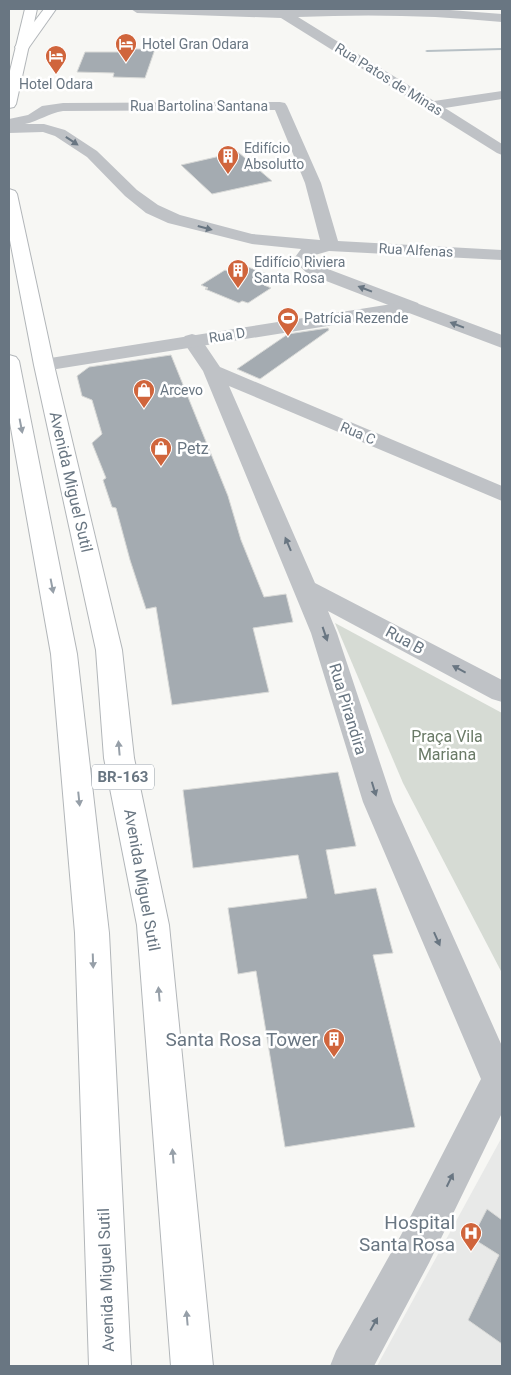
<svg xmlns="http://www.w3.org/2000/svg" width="511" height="1375" viewBox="0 0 511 1375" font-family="Roboto,sans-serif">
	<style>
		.built { fill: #e8e9e8 }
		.green { fill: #d6dbd4 }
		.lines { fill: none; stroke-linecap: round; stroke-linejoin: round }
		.stream { fill: #b7c0c5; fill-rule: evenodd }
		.building { fill: #a4abb1; stroke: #d8d9d7 }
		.primary-casing { stroke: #b2b6ba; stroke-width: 2 }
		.trunk-casing { stroke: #b2b6b9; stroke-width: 2 }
		.minor { fill: #bfc2c6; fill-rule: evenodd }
		.tertiary { fill: #bfc2c6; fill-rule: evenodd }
		.primary { fill: #fff; fill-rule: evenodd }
		.trunk { fill: #fff; fill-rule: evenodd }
		.oneway { fill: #697682 }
		.oneway2 { fill: #969fa8 }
		.labels { text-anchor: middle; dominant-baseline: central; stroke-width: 5; stroke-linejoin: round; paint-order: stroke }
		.far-poi-label { font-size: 14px; fill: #697682; stroke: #fff; text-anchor: start }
		.far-street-label { font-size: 14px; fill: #697682; stroke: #fff }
		.shield { fill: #fff; stroke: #969fa8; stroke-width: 1 }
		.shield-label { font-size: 15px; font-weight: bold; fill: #697682 }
		.poi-label { font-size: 16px; fill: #697682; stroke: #fff; text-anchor: start }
		.street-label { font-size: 16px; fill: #697682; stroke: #fff }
		.park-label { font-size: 16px; fill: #6a7a67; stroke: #fff }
		.near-poi-label { font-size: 19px; fill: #697682; stroke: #fff; text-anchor: end }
	</style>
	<rect width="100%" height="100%" fill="#f7f7f4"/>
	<path class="built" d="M502 1137V1366H377Z"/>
	<path class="green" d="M335 623 502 713V973L403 783Z"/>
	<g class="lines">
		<path class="stream" d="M502 48V50L427 52 425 51 427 50Z"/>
	</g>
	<g class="building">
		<path d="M124 49H155L145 78 113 77 114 73 77 72 85 52H123Z"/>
		<path d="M238 152 272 181 212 194 181 165Z"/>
		<path d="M245 266 276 277 264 285 271 288 248 303 242 301 239 303 205 289 208 288 201 285 225 270 233 274Z"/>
		<path d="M328 328 329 330 260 379 237 369 288 334Z"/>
		<path d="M171 355 228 496 241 540 264 597 286 594 293 622 253 628 269 692 172 705 156 607 146 609 130 560 116 508 112 507 103 480 106 478 92 443 102 434 92 400 82 396 77 376 89 367Z"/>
		<path d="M338 772 356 846 326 850 335 894 376 888 393 953 373 955 415 1127 285 1147 256 971 238 974 228 908 307 898 298 855 193 868 183 790Z"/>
		<path d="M487 1209 502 1220V1344L468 1320 499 1255 472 1238Z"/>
	</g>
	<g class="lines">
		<g class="primary-casing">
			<path id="primary" d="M44 9H56L27 50H17L15 47Z"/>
		</g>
		<g class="trunk-casing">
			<g id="trunk">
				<path d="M25 9H37L16 104 14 107 9 108V75Z"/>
				<path d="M9 189 15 191 17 194 54 365 122 650 134 758 169 925 213 1366H171L137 925 104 758 96 650 34 365 9 235Z"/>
				<path d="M9 355 16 357 19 361 77 654 109 933 131 1366H89L75 933 51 654 9 417Z"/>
			</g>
		</g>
		<g class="minor">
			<path d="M131 9H437L502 14V22C434 15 366 14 298 17L434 101 502 91V99L445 108 502 144V155L497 153 281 18 137 13Z"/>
			<path d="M280 102 285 103 287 106 321 183 338 241 502 250V260L329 251 315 255 312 259 320 266 418 303 420 307 418 311 411 313 404 311 308 274 293 260 301 249 252 244 168 223 146 213 125 196 87 157 55 136 43 132 9 133V119L28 115 42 106 63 103ZM275 110 305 183 320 240 252 234 180 215 158 205 137 190 97 151 65 130 44 124H25C39 121 49 113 63 111Z"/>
			<path d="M192 334 199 336 220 367 502 486V501L229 386 315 583 502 680V702L492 699 328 611 337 633 393 802 502 1046V1113L429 1263 374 1366H330L336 1351 401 1235 481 1079 363 802 311 633 203 371 182 340 185 336Z"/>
		</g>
		<path class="tertiary" d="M411 301 502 335V348L409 313 44 371 37 369 34 365 37 361 44 359Z"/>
		<use href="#primary" class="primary"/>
		<use href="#trunk" class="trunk"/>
	</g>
	<defs><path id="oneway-solid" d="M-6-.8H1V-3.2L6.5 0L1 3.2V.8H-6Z" transform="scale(1.25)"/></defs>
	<g class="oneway">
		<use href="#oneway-solid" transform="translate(72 141) rotate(34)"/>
		<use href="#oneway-solid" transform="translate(205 228) rotate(15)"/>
		<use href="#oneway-solid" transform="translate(365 289) rotate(-159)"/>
		<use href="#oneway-solid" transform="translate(457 325) rotate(-159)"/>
		<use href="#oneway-solid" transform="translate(288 544) rotate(-113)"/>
		<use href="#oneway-solid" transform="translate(325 634) rotate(71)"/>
		<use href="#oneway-solid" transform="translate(459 669) rotate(-152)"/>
		<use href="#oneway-solid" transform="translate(374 789) rotate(73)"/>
		<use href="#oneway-solid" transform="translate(437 939) rotate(66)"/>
		<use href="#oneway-solid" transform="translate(450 1180) rotate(-64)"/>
		<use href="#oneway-solid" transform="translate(374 1324) rotate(-61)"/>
	</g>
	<g class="oneway2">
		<use href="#oneway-solid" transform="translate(21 426) rotate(79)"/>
		<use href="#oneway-solid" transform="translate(52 586) rotate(79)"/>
		<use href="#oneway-solid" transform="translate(119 748) rotate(-95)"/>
		<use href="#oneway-solid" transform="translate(79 799) rotate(84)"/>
		<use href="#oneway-solid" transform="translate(93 961) rotate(88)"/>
		<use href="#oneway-solid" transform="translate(159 994) rotate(-95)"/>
		<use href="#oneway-solid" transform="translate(173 1156) rotate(-95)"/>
		<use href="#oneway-solid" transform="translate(187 1318) rotate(-95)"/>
	</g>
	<defs>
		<g id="hotel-pin" transform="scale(1.125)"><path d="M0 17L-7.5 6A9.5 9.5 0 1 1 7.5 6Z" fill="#d0653c" stroke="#fff"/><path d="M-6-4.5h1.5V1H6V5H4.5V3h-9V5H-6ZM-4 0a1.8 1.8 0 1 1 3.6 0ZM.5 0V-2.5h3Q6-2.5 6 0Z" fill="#fff"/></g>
		<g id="building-pin" transform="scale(1.125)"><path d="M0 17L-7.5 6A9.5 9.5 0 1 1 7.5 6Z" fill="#d0653c" stroke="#fff"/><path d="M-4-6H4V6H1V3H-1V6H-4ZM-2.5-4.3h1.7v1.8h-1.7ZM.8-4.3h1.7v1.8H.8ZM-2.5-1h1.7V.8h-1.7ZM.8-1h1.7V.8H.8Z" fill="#fff"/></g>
		<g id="stadium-pin" transform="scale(1.125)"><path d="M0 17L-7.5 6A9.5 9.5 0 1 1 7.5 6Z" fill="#d0653c" stroke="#fff"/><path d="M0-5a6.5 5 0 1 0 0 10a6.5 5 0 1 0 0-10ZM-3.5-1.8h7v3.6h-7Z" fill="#fff"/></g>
		<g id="shop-pin" transform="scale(1.125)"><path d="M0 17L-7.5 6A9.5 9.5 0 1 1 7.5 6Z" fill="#d0653c" stroke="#fff"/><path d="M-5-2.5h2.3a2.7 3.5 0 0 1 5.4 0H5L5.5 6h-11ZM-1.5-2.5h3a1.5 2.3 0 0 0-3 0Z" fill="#fff"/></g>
		<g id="hospital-pin" transform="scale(1.125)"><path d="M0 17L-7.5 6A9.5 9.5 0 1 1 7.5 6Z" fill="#d0653c" stroke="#fff"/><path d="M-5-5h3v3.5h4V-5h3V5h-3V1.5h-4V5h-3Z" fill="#fff"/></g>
	</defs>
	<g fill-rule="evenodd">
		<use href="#hotel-pin" x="126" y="44"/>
		<use href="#hotel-pin" x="56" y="56"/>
		<use href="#building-pin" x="228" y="156"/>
		<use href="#building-pin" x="238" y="270"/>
		<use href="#stadium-pin" x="288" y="318"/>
		<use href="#shop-pin" x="144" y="390"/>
		<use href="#shop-pin" x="161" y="448"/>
		<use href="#building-pin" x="334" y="1039"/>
		<use href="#hospital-pin" x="471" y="1233"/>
	</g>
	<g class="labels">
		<g class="far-poi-label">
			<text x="142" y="44">Hotel Gran Odara</text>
			<text x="56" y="84" text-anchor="middle">Hotel Odara</text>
			<text x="244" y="148">Edifício<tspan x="244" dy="16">Absolutto</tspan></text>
			<text x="254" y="262">Edifício Riviera<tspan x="254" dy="16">Santa Rosa</tspan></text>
			<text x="304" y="318">Patrícia Rezende</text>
			<text x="160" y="390">Arcevo</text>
		</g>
		<g class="far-street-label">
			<text transform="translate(389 79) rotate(32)">Rua Patos de Minas</text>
			<text x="199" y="106">Rua Bartolina Santana</text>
			<text transform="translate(416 250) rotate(3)">Rua Alfenas</text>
			<text transform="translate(227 335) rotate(-9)">Rua D</text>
			<text transform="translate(358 433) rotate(23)">Rua C</text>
		</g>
		<rect class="shield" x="92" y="764.5" width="62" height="25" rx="4"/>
		<g class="shield-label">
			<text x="123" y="777">BR-163</text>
		</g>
		<g class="poi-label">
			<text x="177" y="448">Petz</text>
		</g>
		<g class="street-label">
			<text transform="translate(71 482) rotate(77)">Avenida Miguel Sutil</text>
			<text transform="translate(405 640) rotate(28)">Rua B</text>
			<text transform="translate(348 709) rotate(73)">Rua Pirandira</text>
			<text transform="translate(142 880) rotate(80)">Avenida Miguel Sutil</text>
			<text transform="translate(106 1280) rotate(-92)">Avenida Miguel Sutil</text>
		</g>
		<g class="park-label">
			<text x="447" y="736">Praça Vila<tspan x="447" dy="18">Mariana</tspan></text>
		</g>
		<g class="near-poi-label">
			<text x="318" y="1039">Santa Rosa Tower</text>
			<text x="455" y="1222">Hospital<tspan x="455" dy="22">Santa Rosa</tspan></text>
		</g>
	</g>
	<rect width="511" height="1375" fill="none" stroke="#697682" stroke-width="20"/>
</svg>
